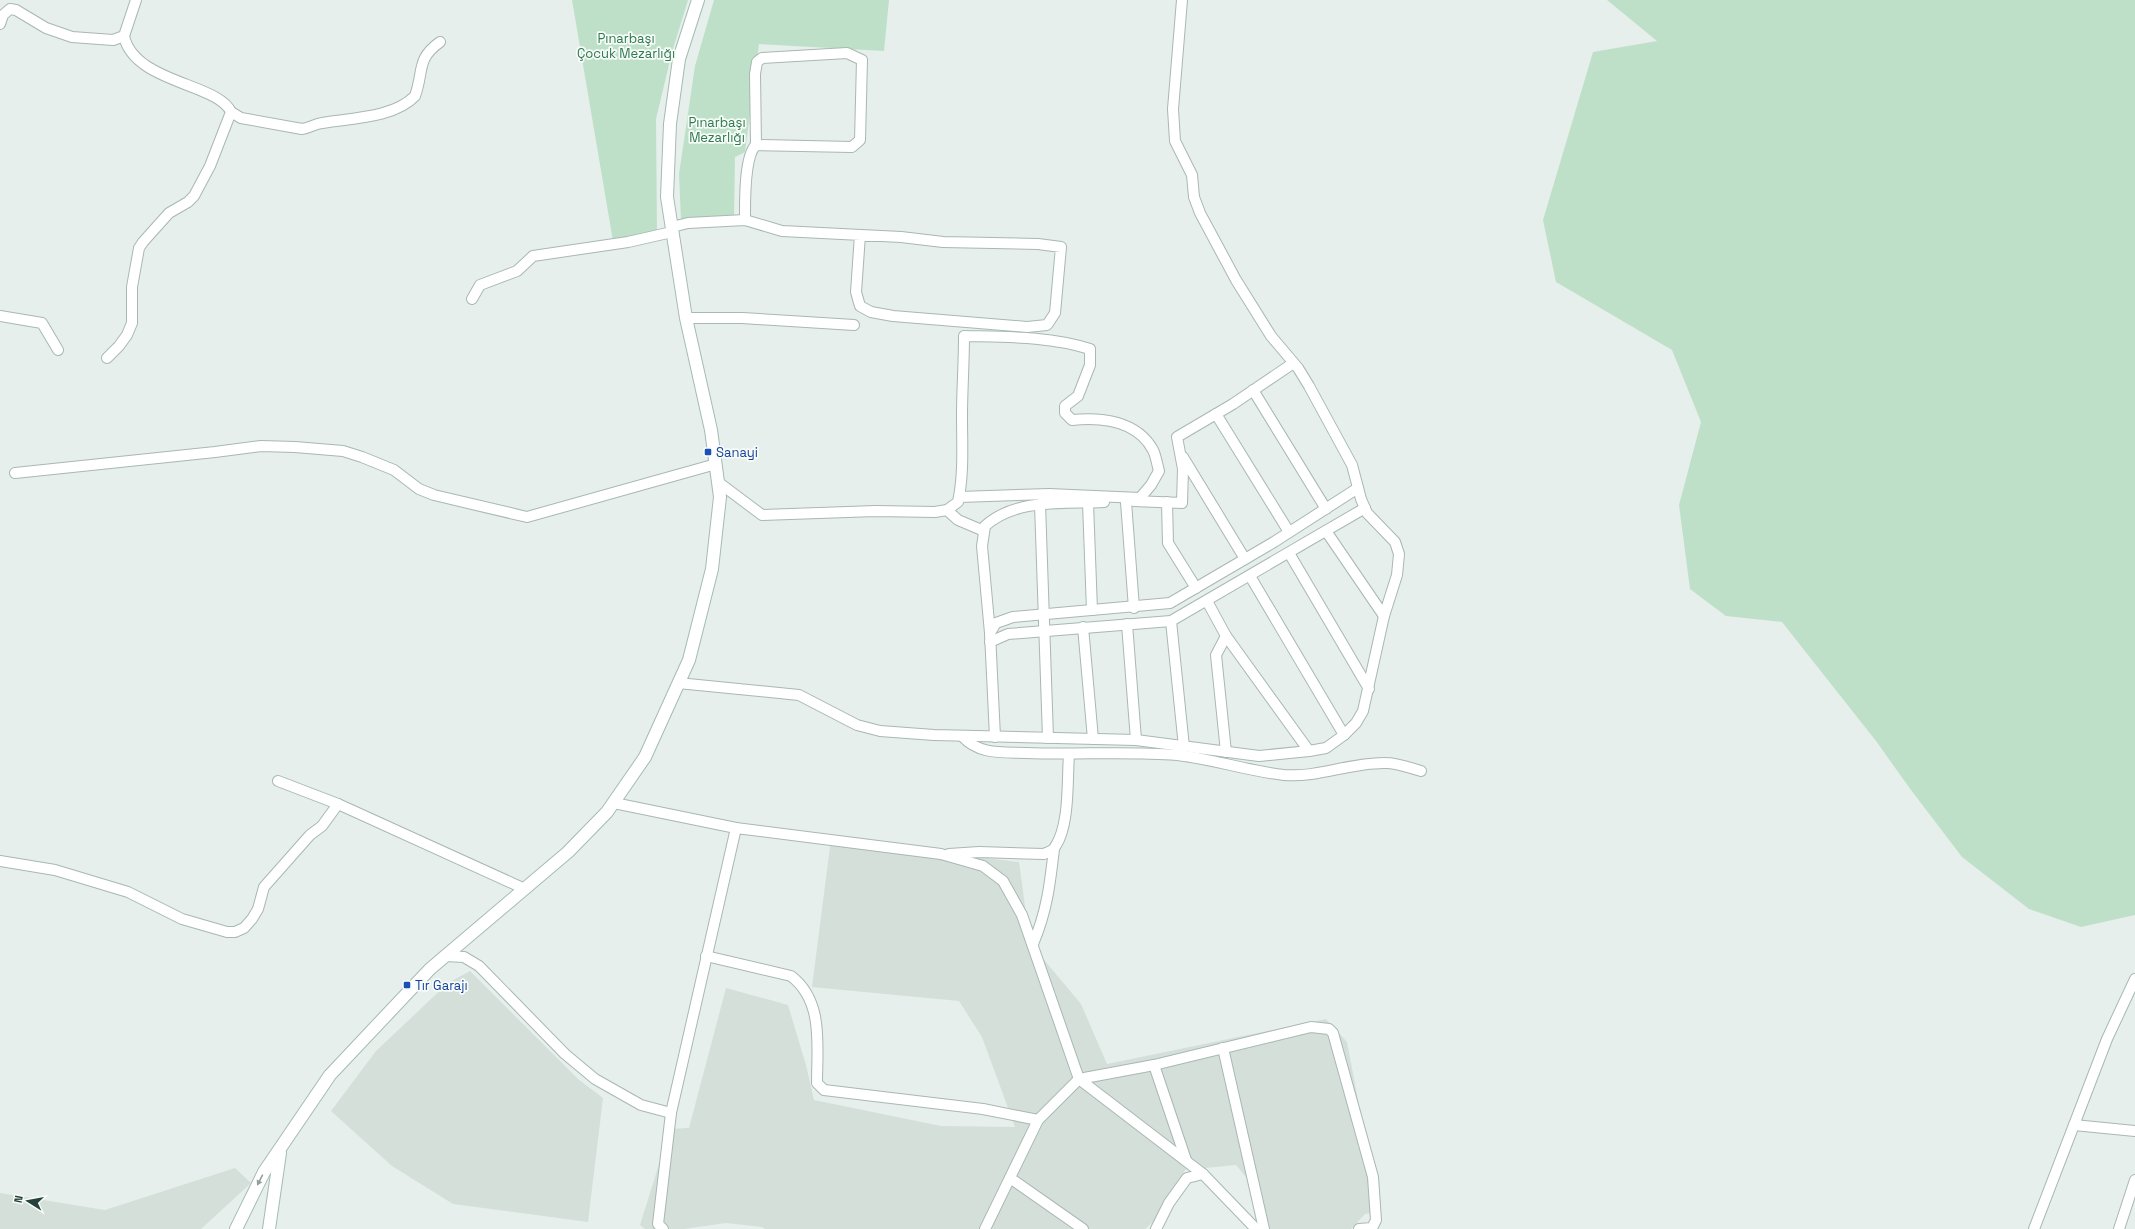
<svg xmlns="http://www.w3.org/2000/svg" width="2135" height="1229" viewBox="0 0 2135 1229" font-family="'Space Grotesk',sans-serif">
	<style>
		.built { fill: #d4dfda }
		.green { fill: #bfe0c8 }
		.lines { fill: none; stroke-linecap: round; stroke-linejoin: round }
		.minor-casing { stroke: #a8b8b2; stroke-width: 12 }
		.secondary-casing { stroke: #a4bbb3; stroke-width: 14 }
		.minor { stroke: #fff; stroke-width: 10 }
		.secondary { stroke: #fff; stroke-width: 12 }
		.oneway { fill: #92a09c }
		.transit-dot { fill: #1a4fb4; stroke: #f7fbf9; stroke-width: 1.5 }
		.labels { text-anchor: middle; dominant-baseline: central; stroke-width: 3.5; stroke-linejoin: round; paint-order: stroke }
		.park-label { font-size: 13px; fill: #2d7a4b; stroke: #f7fbf9 }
		.transit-label { font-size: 13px; fill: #164399; stroke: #f7fbf9; text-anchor: start }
	</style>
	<rect width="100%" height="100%" fill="#e6efeb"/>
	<g class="built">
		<path d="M831 839 1019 862 1030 943 1081 1004 1107 1064 1326 1019 1347 1042 1379 1211 1365 1214 1351 1229H1257L1250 1182 1236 1165 1185 1170 1153 1222 1145 1229H765L762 1227 726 1223 684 1229H645L640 1225 670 1129 689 1128 726 988 788 1005 806 1065 814 1100 941 1126 1015 1127 982 1037 959 1001 812 987Z"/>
		<path d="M470 971 578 1079 603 1098 588 1222 453 1204 392 1166 331 1111 376 1051 448 983Z"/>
		<path d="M235 1168 251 1183 201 1229H0V1193L105 1210Z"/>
	</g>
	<g class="green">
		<path d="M572 0H688L672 52 656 119 657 235 613 241Z"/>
		<path d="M714 0H889L884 51 759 44 745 152 735 157 734 217 681 220 679 174 695 66Z"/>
		<path d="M1607 0H2135V915L2081 927 2029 909 1962 857 1911 790 1876 741 1782 622 1726 616 1690 589 1679 505 1701 422 1672 350 1556 282 1543 220 1593 52 1657 41Z"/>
	</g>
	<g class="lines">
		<g class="minor-casing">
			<g id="minor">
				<path d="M0 24 3 15 10 9 16 10 46 28 72 37 113 40 124 36 136 0"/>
				<path d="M231 112 241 118 302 129C310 128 314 124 322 123 351 118 394 118 415 96 424 71 416 59 440 42"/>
				<path d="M745 220C745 203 744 156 756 145L852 147 860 140 862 60 847 53 762 58 757 62 755 74 756 145"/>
				<path d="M672 227 688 223 745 220 782 231 901 237 943 242 1038 244 1061 247 1055 313 1047 325 1027 327 893 316 871 312 860 306 856 292 860 235"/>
				<path d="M472 299 480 285 517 271 533 256 628 242 672 232"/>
				<path d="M0 316 42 323 58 350"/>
				<path d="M686 318H742L854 325"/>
				<path d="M107 358 119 346 127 335 132 323V287L139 248 143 242 169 213 188 202 194 196 210 166 231 112C218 83 134 83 124 36"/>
				<path d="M1253 390 1326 509"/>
				<path d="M1216 414 1289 532"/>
				<path d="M1183 457 1245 559"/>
				<path d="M15 473 215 452 261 446 295 447 343 451 362 457 394 470 419 489 434 495 527 517 716 464"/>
				<path d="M718 482 762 515 876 511 935 512 947 510 958 502C964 473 962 446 962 416 962 390 964 363 964 336 1005 337 1050 336 1090 349V365L1078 396 1065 406V413L1072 420C1102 417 1137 421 1153 450 1156 456 1157 464 1159 471L1151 485 1140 498 1049 494 959 497"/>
				<path d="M1134 501 1182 503 1183 469 1177 437 1233 404 1292 364"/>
				<path d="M1126 502 1134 608"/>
				<path d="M1167 502 1168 543 1196 588"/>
				<path d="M1088 503 1092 610"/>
				<path d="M1040 504 1048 738"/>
				<path d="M947 510 958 520 984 531"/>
				<path d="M1326 531 1384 616"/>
				<path d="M1289 553 1369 689"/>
				<path d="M1250 576 1344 735"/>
				<path d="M1207 601 1226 636 1309 751"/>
				<path d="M1171 621 1184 747"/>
				<path d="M1127 624 1136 740"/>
				<path d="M1083 627 1093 739"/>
				<path d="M990 633 996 623 1013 617 1170 603 1274 542 1358 488"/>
				<path d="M1226 636 1216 655 1226 752"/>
				<path d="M990 642 1008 634 1171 621 1365 508"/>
				<path d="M678 683 799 695 857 725 880 731 934 735 1136 740 1259 756 1309 751 1326 748 1344 735 1356 723 1363 711 1384 616 1397 575 1399 554 1395 542 1367 513 1361 499 1352 465 1309 386 1298 368 1271 336 1236 280 1200 213 1194 197 1192 175 1175 141 1173 109 1182 0"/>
				<path d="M962 736C979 755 1002 752 1026 753 1076 755 1127 751 1177 755 1213 759 1248 771 1284 775 1319 778 1351 762 1386 763 1397 763 1410 768 1421 771"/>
				<path d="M995 737 990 633 982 546 985 526C1016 498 1064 504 1104 502"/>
				<path d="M278 781 338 804 525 889"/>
				<path d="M614 803 736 828 941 854 983 866 1003 881 1022 915 1079 1079 1203 1174"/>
				<path d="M949 854 979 852 1044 854C1048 852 1053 851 1055 847 1070 825 1067 780 1069 754"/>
				<path d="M0 861 55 870 128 892 182 919 227 932H235L244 928 252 919 258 909 264 887 310 835 322 826 338 804"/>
				<path d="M1033 944C1047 911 1050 884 1054 849"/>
				<path d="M446 956 464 957 479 966 565 1054 595 1079 641 1105 671 1113 736 828"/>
				<path d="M706 956 791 976C824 1001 817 1046 817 1083L824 1090 983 1109 1038 1120"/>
				<path d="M1223 1048 1264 1229"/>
				<path d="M1154 1065 1186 1160"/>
				<path d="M2074 1125 2135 1131"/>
				<path d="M1010 1178 1083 1229"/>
				<path d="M663 1229 658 1224 671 1113"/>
				<path d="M985 1229 1038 1120 1079 1079 1154 1065 1311 1027 1329 1029 1333 1033 1373 1177 1376 1220 1372 1228 1359 1229"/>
				<path d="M1156 1229 1169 1203 1187 1178 1203 1174 1256 1229"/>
				<path d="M2034 1229 2107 1039 2135 979"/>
				<path d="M2119 1229 2135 1180"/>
			</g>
		</g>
		<g class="secondary-casing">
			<g id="secondary">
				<path d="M236 1229 264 1172 330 1075 430 969 568 852 607 812 645 757 689 660 712 569 720 497 711 430 686 318 667 197 670 124 679 59 698 0"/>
				<path d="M269 1229 280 1153"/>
			</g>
		</g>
		<use href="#minor" class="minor"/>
		<use href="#secondary" class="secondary"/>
	</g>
	<defs><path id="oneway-solid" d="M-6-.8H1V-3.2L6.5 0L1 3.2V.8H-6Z"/></defs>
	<use class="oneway" href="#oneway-solid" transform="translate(260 1180) rotate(117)"/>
	<g class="transit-dot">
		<rect x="704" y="448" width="8" height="8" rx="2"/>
		<rect x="403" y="981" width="8" height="8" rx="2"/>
	</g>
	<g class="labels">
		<g class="park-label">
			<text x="626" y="38">Pınarbaşı<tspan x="626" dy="15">Çocuk Mezarlığı</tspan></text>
			<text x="717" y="122">Pınarbaşı<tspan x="717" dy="15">Mezarlığı</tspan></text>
		</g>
		<g class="transit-label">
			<text x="716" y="452">Sanayi</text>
			<text x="415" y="985">Tır Garajı</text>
		</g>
	</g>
	<g transform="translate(28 1201) rotate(281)" stroke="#f7fbf9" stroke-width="3" paint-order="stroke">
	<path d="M0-3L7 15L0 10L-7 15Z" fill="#24423a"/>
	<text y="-6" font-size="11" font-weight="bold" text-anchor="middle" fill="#24423a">N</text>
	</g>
</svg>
